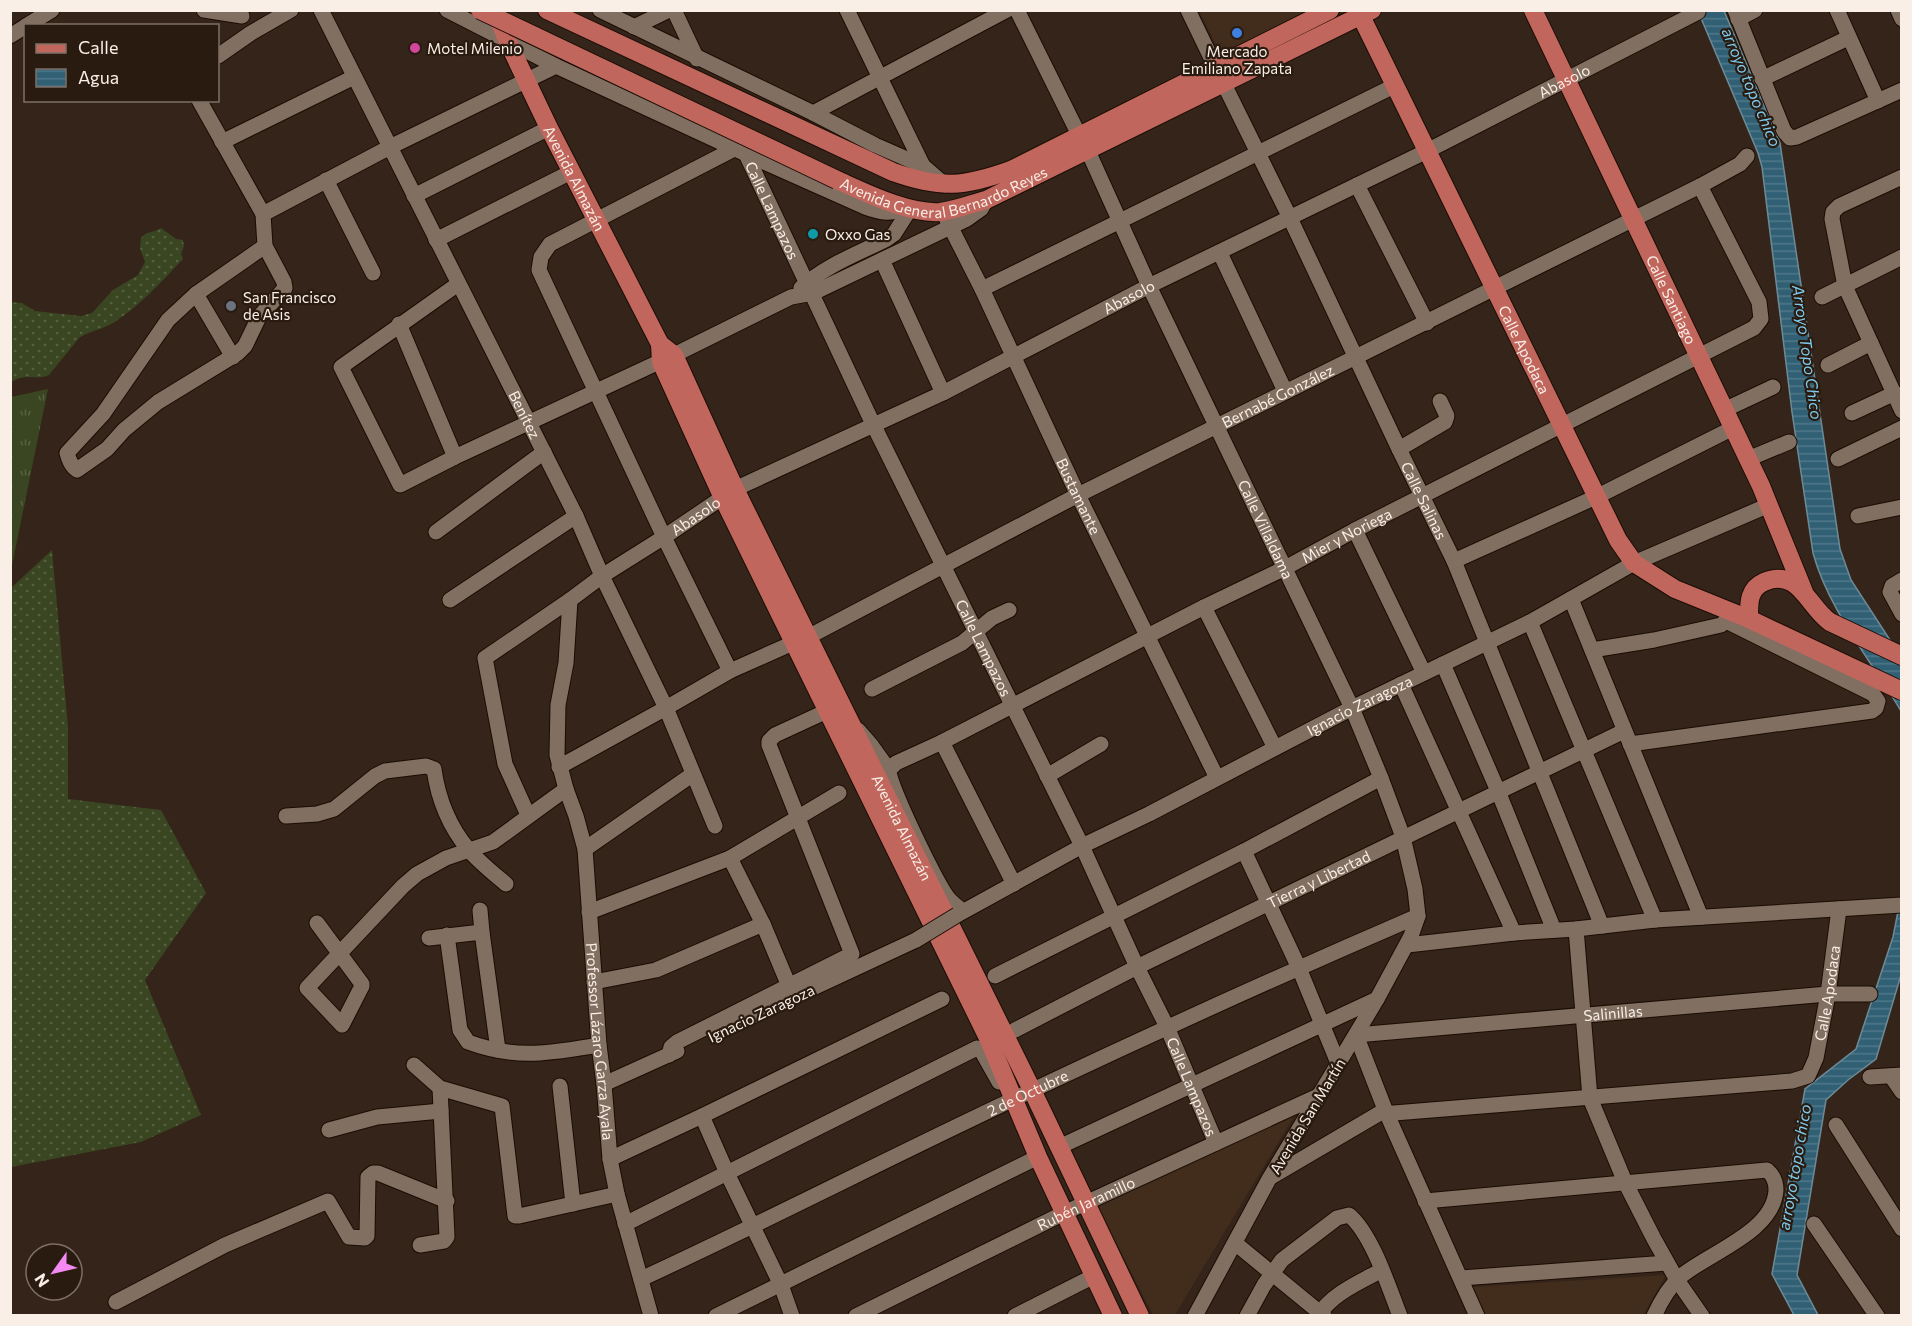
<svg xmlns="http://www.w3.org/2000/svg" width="1912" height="1326" viewBox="0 0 1912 1326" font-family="Commissioner,sans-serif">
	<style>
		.built { fill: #422d1d }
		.grass { fill: url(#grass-dots) }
		.park { fill: url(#park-tufts) }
		.water { fill: url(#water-rules); stroke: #6d8b97; stroke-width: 1.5 }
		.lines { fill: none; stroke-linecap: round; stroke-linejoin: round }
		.minor-casing { stroke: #1b0d04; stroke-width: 17 }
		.major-casing { stroke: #1b0d04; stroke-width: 20 }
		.minor { stroke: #816f61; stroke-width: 15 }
		.major { stroke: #c1665d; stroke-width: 18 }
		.minor-bridge-casing { stroke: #1b0d04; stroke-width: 17; stroke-linecap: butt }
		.major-bridge-casing { stroke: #1b0d04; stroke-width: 20; stroke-linecap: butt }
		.minor-bridge { stroke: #816f61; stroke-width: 15 }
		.major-bridge { stroke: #c1665d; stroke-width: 18 }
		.shop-dot { fill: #3f7fe0; stroke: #2a1b10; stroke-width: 2 }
		.hotel-dot { fill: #d1479c; stroke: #2a1b10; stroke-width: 2 }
		.culture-dot { fill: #0f9aa8; stroke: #2a1b10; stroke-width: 2 }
		.worship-dot { fill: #6b7280; stroke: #2a1b10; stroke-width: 2 }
		.labels { text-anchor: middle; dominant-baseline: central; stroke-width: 4.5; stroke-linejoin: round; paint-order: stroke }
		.poi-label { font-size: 15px; fill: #f9efe7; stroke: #2a1b10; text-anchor: start }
		.street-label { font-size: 15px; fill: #f9efe7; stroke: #2a1b10 }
		.water-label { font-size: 16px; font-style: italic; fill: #7ecbef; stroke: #2a1b10 }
	</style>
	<defs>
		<pattern id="grass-dots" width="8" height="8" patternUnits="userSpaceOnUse" patternTransform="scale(1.5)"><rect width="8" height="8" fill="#394621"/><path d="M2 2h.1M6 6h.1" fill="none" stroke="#566141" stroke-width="1.8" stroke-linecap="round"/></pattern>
		<pattern id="park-tufts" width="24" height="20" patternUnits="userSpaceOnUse" patternTransform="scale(1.5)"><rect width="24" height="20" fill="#394621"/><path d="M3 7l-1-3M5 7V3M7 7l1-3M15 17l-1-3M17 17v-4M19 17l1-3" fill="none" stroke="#566141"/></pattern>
		<pattern id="water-rules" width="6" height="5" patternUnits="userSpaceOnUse" patternTransform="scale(1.5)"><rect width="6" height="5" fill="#316075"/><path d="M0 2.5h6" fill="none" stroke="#507789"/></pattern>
	</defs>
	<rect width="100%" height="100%" fill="#342419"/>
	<g class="built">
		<path d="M1199 11H1307L1221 55Z"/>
		<path d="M1300 1106 1175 1315H1153L1097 1205Z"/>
		<path d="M1666 1275 1643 1315H1485L1473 1287Z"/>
	</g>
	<g class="grass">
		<path d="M161 228 176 239 183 240 184 246 181 254 183 259C162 281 140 306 113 323 102 330 88 331 79 338L49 375C37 381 28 372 11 382V302L22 303 35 311 81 316 92 313 113 290 138 275 145 262 140 248 141 238C146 231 154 233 161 228Z"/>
		<path d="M52 550 68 727V799L161 810 206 893 145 980 201 1115 141 1142 11 1167V588Z"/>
	</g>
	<path class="park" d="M48 389 11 570V397Z"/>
	<g class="water">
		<path d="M1698 11H1724L1780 143 1840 549 1851 580 1901 657V711C1872 662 1828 609 1813 553L1792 412 1762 167 1758 153Z"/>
		<path d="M1901 896V975L1876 1059 1848 1080 1826 1100 1797 1275 1818 1315H1794L1772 1274 1805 1089 1856 1049 1893 937Z"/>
	</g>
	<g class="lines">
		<g class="minor-casing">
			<g id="minor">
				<path d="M204 10 242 16"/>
				<path id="s1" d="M321 10 576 516 602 576 666 708 715 826"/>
				<path d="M447 10 556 66 746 154 865 207C881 213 892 215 907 207"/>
				<path d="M600 10 813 113 875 145 923 166 945 185"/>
				<path d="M674 10 697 59"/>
				<path d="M847 10 923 166"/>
				<path d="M1017 10 1080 137"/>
				<path d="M1188 10 1216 68"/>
				<path d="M1735 10 1784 131 1790 138 1797 137 1902 90"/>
				<path d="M1837 10 1878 101"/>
				<path d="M1898 10 1902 19"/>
				<path d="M1738 19 1755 10"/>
				<path d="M26 26 52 10"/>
				<path d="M634 27 669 10"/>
				<path d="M10 36 26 26"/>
				<path d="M218 56 251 33 291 10"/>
				<path d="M1762 79 1848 38"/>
				<path id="s2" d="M1224 84 1290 218 1399 449 1454 561 1602 926"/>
				<path d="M199 100 263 214 265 246 284 282 285 288 259 317 245 346 238 353 158 402 124 430 107 449 77 470C71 466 69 460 67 453L103 414 168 320 196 294 265 246"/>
				<path d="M813 113 1007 10"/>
				<path d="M222 142 354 77"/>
				<path id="s3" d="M1088 151 1149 286 1352 708 1381 778 1403 837 1415 889 1418 916 1411 936 1377 999 1269 1179 1195 1316"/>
				<path id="s4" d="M746 154 873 424 1082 846 1137 967 1167 1027 1216 1143"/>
				<path d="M1902 177 1839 206 1833 212 1832 219 1845 286 1902 411"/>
				<path d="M326 180 373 273"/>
				<path d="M1357 185 1427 323"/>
				<path d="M414 196 549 128"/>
				<path d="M263 214 390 147 556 66"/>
				<path id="s5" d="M947 220 982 289 1078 495 1217 778"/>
				<path d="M436 240 571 172"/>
				<path d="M1220 253 1285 391"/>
				<path d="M882 260 943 393"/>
				<path d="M458 284 341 367 400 485 455 457 674 355 791 297 813 293 967 219 981 209 986 200"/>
				<path d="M801 288C824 266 859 253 887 239L894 234 910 209"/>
				<path d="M982 289 1394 86"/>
				<path d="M196 294 233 357"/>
				<path d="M1822 297 1902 257"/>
				<path d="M399 324 455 457"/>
				<path d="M1828 365 1871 343"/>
				<path d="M1724 410 1773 387"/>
				<path d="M1852 413 1895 393"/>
				<path d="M1399 449 1445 422 1447 416 1440 401"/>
				<path d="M1748 459 1789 442"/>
				<path d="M1838 459 1902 428"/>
				<path d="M1858 516 1902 507"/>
				<path d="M1355 530 1424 673"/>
				<path d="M436 532 544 452"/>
				<path d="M1454 561 1598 496 1733 428"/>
				<path d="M1902 580 1892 586 1890 592 1902 614"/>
				<path d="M1571 599 1701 917"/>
				<path d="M450 600 576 516"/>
				<path id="s6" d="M570 600 566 663 558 705 557 755 566 789 576 816 585 849 599 1045 604 1084 610 1159 617 1194 651 1316"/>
				<path d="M1204 607 1275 748"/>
				<path d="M1530 622 1655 920"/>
				<path id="s7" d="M808 637 1078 495 1700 186 1740 164 1747 156"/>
				<path d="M1592 650 1654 640 1721 625 1726 621 1728 612"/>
				<path d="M1443 664 1498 791 1554 930"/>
				<path d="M730 671 664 537 539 270 541 257 550 244 734 149"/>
				<path d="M1401 684 1514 933"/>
				<path d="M872 689 962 643 992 618 1009 610"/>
				<path d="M858 730 871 745 889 770"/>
				<path d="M942 742 1014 884"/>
				<path d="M1630 744 1872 711 1876 708 1878 701 1873 694 1726 621"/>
				<path d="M559 767 666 708 730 671 793 643"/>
				<path d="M1047 776 1101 744"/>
				<path id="s8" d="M528 815 505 764 485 658 570 600 602 576 664 537 735 489 943 393 1149 286 1427 151 1698 12"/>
				<path d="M286 816 317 814 334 809 375 776 385 771 426 766 434 769C438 798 449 826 468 849 479 862 493 873 506 884"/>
				<path d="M585 849 693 774"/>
				<path d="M1244 851 1299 968 1338 1063"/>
				<path d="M730 858 763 924 789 986"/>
				<path d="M480 910 482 932 498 1050"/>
				<path id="s9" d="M963 911C958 907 953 904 949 899 938 886 888 784 889 770L896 763 942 742 1204 607 1285 568 1355 530 1754 328 1761 319 1759 302 1700 186"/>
				<path d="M589 912 730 858 839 793"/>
				<path id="s10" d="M957 915 1082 846 1149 814 1352 708 1530 622 1634 563 1769 505"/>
				<path d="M317 923 362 984V986L342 1025 307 988 403 886 417 874 446 858 493 842 566 789"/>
				<path d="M1576 929 1590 1098 1625 1182 1654 1239 1677 1280 1702 1316"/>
				<path d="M447 935 460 1030 468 1042C517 1060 549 1053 599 1045"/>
				<path d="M429 938 482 932"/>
				<path d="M1407 945 1514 933 1576 929 1655 920 1902 905"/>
				<path d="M995 976 1244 851 1381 778"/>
				<path d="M594 982 656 970 763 924"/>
				<path d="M729 1027 916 940"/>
				<path id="s11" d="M1015 1030 1137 967 1624 731"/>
				<path d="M669 1055 671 1047 677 1042 852 954 769 745V741L775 735 827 711"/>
				<path d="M414 1065 440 1088 502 1106 515 1216H519L617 1194"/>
				<path d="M1891 1076 1902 1092"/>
				<path d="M1870 1077 1902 1075"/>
				<path d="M604 1084 677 1051"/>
				<path d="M560 1086 573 1204"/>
				<path d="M702 1116 727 1173 781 1285 792 1316"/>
				<path d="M1836 1125 1902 1229"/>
				<path d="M329 1130 377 1117 441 1111"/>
				<path d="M1059 1147 1377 999"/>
				<path d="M610 1159 702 1116 942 999"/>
				<path id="s12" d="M1271 1177 1380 1113H1394L1792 1081 1808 1076 1816 1058 1828 994 1839 909"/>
				<path d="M1425 1201 1767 1170C1773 1175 1776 1182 1776 1190 1774 1232 1708 1253 1680 1277 1669 1287 1660 1303 1654 1316"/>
				<path d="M625 1224 977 1048 981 1050 999 1082"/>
				<path d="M1814 1224 1877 1316"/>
				<path d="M1235 1243 1324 1316"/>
				<path d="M420 1245 444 1241 447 1237 440 1088"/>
				<path d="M1461 1278 1667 1263"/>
				<path id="s13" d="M641 1279C773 1218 902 1151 1033 1090 1160 1030 1288 972 1418 916"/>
				<path d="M116 1302 225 1245 328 1201 349 1237 365 1238 367 1236 368 1177 373 1173H378L447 1201"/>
				<path d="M716 1316 1038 1157"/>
				<path id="s14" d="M856 1316 1064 1213 1318 1096"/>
				<path d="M1015 1316 1094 1276"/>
				<path d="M1247 1316 1264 1285 1282 1260 1337 1218 1349 1215C1372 1234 1389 1288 1400 1316"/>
				<path d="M1318 1316C1331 1294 1360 1282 1382 1270"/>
				<path id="s15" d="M1477 1316 1386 1112 1356 1035 1828 994H1870"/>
			</g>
		</g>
		<g class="major-casing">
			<g id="major">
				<path id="s16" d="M495 10 508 42 549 128 660 344 674 355 735 489 1032 1090 1140 1316"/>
				<path d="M547 10 893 172C941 189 964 187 1011 170L1330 10"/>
				<path id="s17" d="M1358 10 1618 540 1634 563 1675 589 1749 619 1902 691"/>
				<path id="s18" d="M1533 10 1761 486 1804 592"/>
				<path id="s19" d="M837 180C866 193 908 214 940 212 956 210 971 204 986 200L1372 10"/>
				<path d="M660 344 661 362 723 498 988 1038 1038 1157 1113 1316"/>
				<path d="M1749 619C1749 604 1748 589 1764 582 1799 567 1808 607 1830 622L1902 656"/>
			</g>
		</g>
		<use href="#minor" class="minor"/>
		<use href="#major" class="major"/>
		<g class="minor-bridge-casing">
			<path id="minor-bridge" d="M916 940 957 915"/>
		</g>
		<g class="major-bridge-casing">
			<path id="major-bridge" d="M480 10 837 180"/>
		</g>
		<use href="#minor-bridge" class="minor-bridge"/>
		<use href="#major-bridge" class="major-bridge"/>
	</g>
	<circle class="shop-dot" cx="1237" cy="33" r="6"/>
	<circle class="hotel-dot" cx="415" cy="48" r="6"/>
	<circle class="culture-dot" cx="813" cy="234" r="6"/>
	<circle class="worship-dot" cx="231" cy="306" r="6"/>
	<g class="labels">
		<g class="poi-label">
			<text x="427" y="48">Motel Milenio</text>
			<text x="1237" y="51" text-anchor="middle">Mercado<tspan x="1237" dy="17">Emiliano Zapata</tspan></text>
			<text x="825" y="234">Oxxo Gas</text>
			<text x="243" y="297">San Francisco<tspan x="243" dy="17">de Asis</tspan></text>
		</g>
		<g class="street-label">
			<text stroke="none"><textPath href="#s8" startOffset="1390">Abasolo</textPath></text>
			<text stroke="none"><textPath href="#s19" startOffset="114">Avenida General Bernardo Reyes</textPath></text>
			<text stroke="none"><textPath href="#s16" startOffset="186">Avenida Almazán</textPath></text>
			<text stroke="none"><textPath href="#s4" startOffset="62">Calle Lampazos</textPath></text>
			<text stroke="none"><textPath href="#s8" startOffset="904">Abasolo</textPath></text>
			<text stroke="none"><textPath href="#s18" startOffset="321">Calle Santiago</textPath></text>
			<text stroke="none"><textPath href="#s17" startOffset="378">Calle Apodaca</textPath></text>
			<text stroke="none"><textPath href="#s7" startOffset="528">Bernabé González</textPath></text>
			<text stroke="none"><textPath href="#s1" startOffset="453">Benítez</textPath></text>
			<text stroke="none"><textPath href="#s5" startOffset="306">Bustamante</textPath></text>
			<text stroke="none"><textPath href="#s2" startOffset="462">Calle Salinas</textPath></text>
			<text stroke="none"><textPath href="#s8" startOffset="418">Abasolo</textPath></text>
			<text stroke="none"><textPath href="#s3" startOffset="418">Calle Villaldama</textPath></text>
			<text stroke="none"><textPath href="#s9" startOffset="676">Mier y Noriega</textPath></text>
			<text stroke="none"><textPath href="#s4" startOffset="548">Calle Lampazos</textPath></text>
			<text stroke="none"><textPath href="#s10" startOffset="454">Ignacio Zaragoza</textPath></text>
			<text stroke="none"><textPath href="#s16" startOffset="915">Avenida Almazán</textPath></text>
			<text stroke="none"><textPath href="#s11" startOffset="339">Tierra y Libertad</textPath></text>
			<text stroke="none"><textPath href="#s12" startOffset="642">Calle Apodaca</textPath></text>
			<text stroke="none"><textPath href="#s15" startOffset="564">Salinillas</textPath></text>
			<text transform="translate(761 1013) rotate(-25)">Ignacio Zaragoza</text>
			<text stroke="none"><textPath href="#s6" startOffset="447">Professor Lázaro Garza Ayala</textPath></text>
			<text stroke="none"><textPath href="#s4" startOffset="1034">Calle Lampazos</textPath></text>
			<text stroke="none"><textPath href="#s13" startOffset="429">2 de Octubre</textPath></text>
			<text transform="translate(1307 1116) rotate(-59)">Avenida San Martín</text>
			<text stroke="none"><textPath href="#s14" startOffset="256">Rubén Jaramillo</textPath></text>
		</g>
		<g class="water-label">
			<text transform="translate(1752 87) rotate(67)">arroyo topo chico</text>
			<text transform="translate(1808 352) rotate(82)">Arroyo Topo Chico</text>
			<text transform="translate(1794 1167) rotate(-80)">arroyo topo chico</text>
		</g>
	</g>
	<rect width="1912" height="1326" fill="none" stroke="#f9efe7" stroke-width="24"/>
	<rect x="24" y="24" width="195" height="78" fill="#2a1b10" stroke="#7d7066" stroke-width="1.5"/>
	<rect x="36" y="44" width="30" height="9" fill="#c1665d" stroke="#7d7066" stroke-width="1.5"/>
	<text x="78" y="54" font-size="18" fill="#f9efe7">Calle</text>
	<rect x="36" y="69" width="30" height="18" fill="url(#water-rules)" stroke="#7d7066" stroke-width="1.5"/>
	<text x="78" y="84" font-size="18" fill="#f9efe7">Agua</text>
	<g transform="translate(54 1272) rotate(236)"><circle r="28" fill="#2a1b10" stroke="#7d7066" stroke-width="1.5"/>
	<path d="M0-4.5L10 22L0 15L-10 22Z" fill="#f389f1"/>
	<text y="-9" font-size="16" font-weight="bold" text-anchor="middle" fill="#f9efe7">N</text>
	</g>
</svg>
